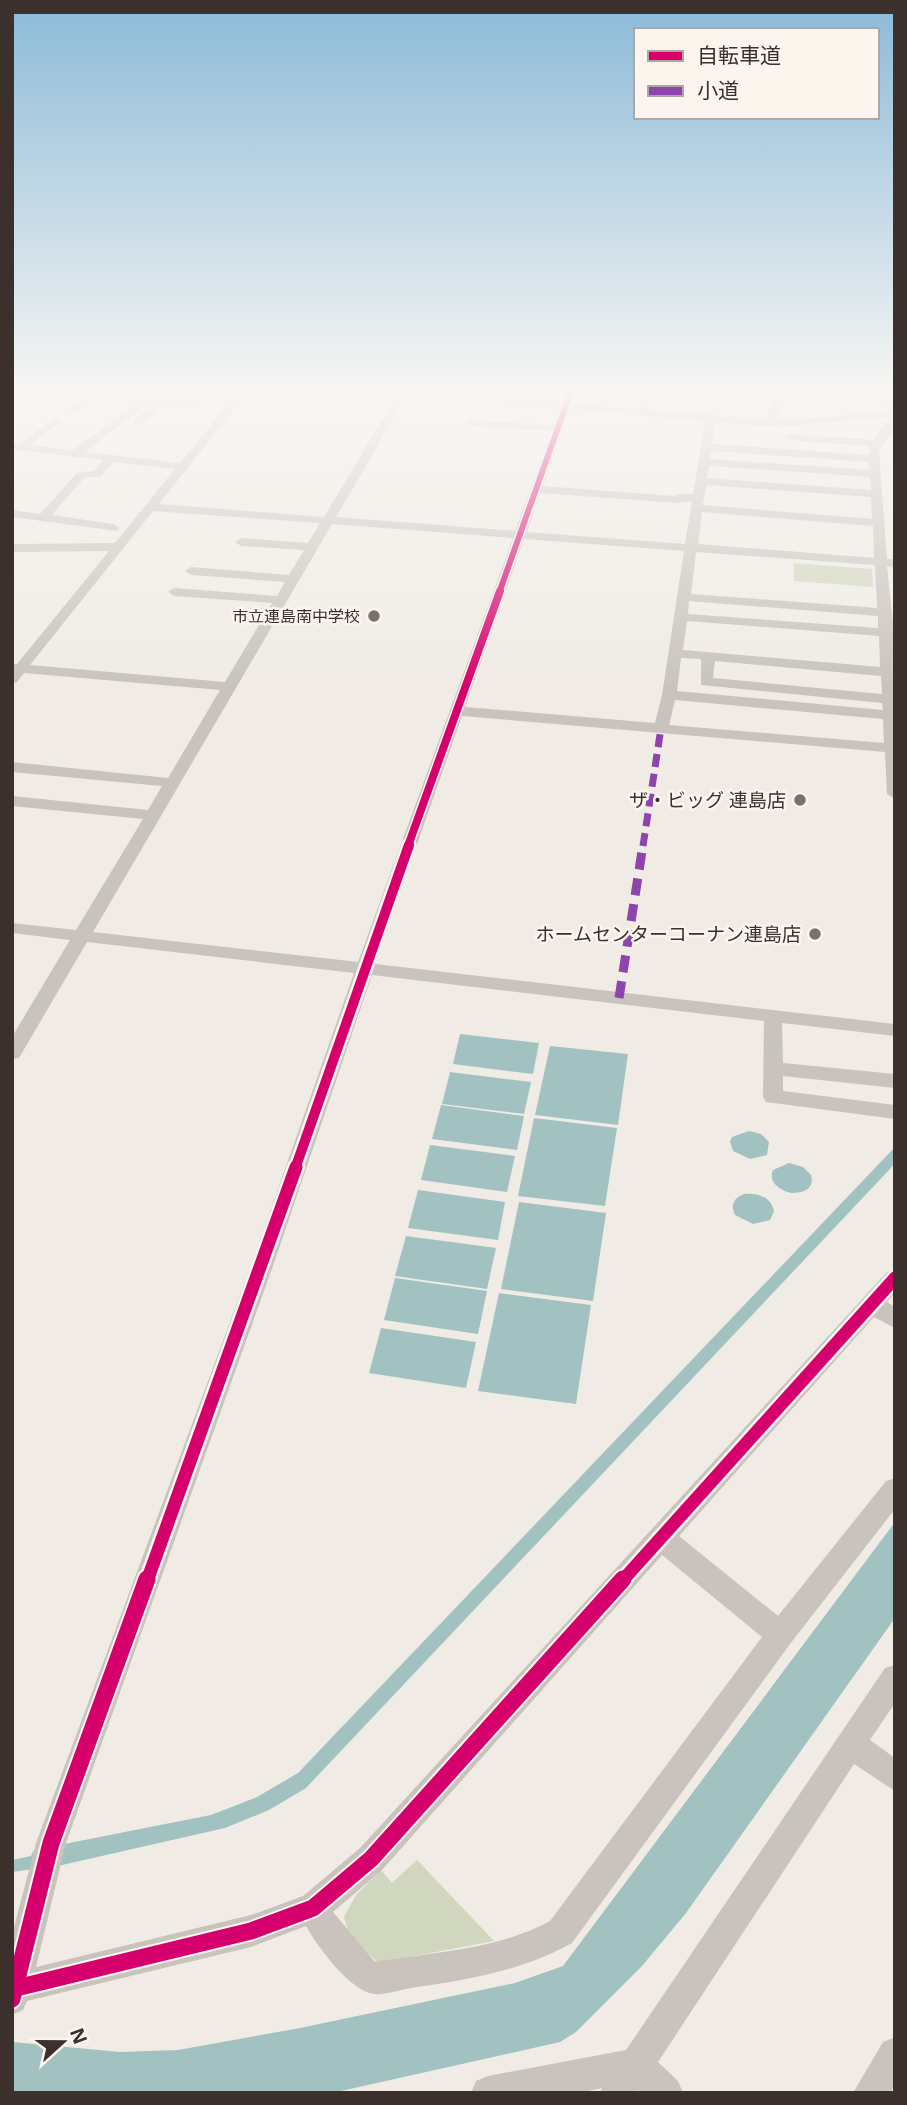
<svg xmlns="http://www.w3.org/2000/svg" width="907" height="2105" viewBox="0 0 907 2105" font-family="'Open Sans','Noto Sans JP',sans-serif">
	<style>
		.green { fill: #d1d6bf }
		.water { fill: #a1c2c1 }
		.lines { fill: none; stroke-linecap: round; stroke-linejoin: round }
		.minor { fill: #c9c3be; fill-rule: evenodd }
		.quiet-far1 { stroke: #8e44ad; stroke-width: 7; stroke-dasharray: 13 7; stroke-linecap: butt }
		.quiet { stroke: #8e44ad; stroke-width: 9; stroke-dasharray: 17 9; stroke-linecap: butt }
		.cycleway-far4-casing { stroke: #fbf5ee; stroke-width: 9 }
		.cycleway-far3-casing { stroke: #fbf5ee; stroke-width: 11 }
		.cycleway-far2-casing { stroke: #fbf5ee; stroke-width: 15 }
		.cycleway-far1-casing { stroke: #fbf5ee; stroke-width: 18 }
		.cycleway-casing { stroke: #fbf5ee; stroke-width: 21 }
		.cycleway-far4 { stroke: #d6006c; stroke-width: 6 }
		.cycleway-far3 { stroke: #d6006c; stroke-width: 8 }
		.cycleway-far2 { stroke: #d6006c; stroke-width: 10 }
		.cycleway-far1 { stroke: #d6006c; stroke-width: 13 }
		.cycleway { stroke: #d6006c; stroke-width: 17 }
		.poi-dot { fill: #7a716c; stroke: #fbf5ee; stroke-width: 2.5 }
		.labels { text-anchor: middle; dominant-baseline: central; stroke-width: 5; stroke-linejoin: round; paint-order: stroke }
		.far-poi-label { font-size: 16px; fill: #3b302b; stroke: #fbf5ee; text-anchor: end }
		.poi-label { font-size: 19px; fill: #3b302b; stroke: #fbf5ee; text-anchor: end }
	</style>
	<rect width="100%" height="100%" fill="#f0ebe5"/>
	<g class="green">
		<path d="M794 563 872 569 873 587 794 581Z"/>
		<path d="M417 1860 494 1941 378 1963 349 1935 344 1917 356 1895 381 1870 392 1883Z"/>
	</g>
	<g class="water">
		<path d="M460 1034 539 1043 533 1074 453 1064Z"/>
		<path d="M550 1046 628 1054 618 1125 535 1115Z"/>
		<path d="M450 1072 531 1082 524 1114 442 1104Z"/>
		<path d="M441 1105 524 1116 517 1150 432 1139Z"/>
		<path d="M534 1118 617 1128 605 1206 518 1196Z"/>
		<path d="M749 1131 761 1134 769 1142 767 1155 750 1159 733 1151 730 1141 732 1137Z"/>
		<path d="M430 1145 515 1156 507 1192 421 1180Z"/>
		<path d="M895 1147V1163L889 1170 306 1788 269 1810 225 1828 62 1865 12 1872V1860L31 1856 34 1850 211 1815 257 1797 298 1773Z"/>
		<path d="M789 1163 803 1167 811 1175C815 1189 803 1193 791 1193 780 1190 768 1183 773 1170Z"/>
		<path d="M418 1190 505 1202 498 1240 408 1228Z"/>
		<path d="M744 1194C758 1193 771 1197 774 1211L770 1220 753 1224 735 1215C730 1205 734 1198 744 1194Z"/>
		<path d="M519 1202 606 1213 593 1301 501 1289Z"/>
		<path d="M406 1236 496 1248 487 1289 395 1276Z"/>
		<path d="M395 1278 487 1291 478 1334 384 1320Z"/>
		<path d="M499 1293 591 1305 576 1404 478 1391Z"/>
		<path d="M381 1328 476 1342 466 1388 369 1373Z"/>
		<path d="M895 1522V1618L686 1913 642 1966 576 2032 560 2042 332 2093H12V2042L120 2052 178 2050 300 2028 515 1983 563 1966Z"/>
	</g>
	<g class="lines">
		<g class="minor">
			<path d="M91 394H128L196 403V407L192 408 166 405 142 424H134V420L155 403 149 402 85 452 180 463 236 394H246L159 504 324 517 398 394H408L336 517 515 531 552 431 470 426 465 423 470 420 554 425 560 408 439 397 434 394H469L562 402 565 394H575L572 403 639 409 646 394H656L648 409 767 420 775 394H785L777 421 888 411 871 394H881L895 406V427L879 450 887 559H895V567L887 566 894 633 895 799 887 794 885 752 462 716 375 964 895 1024V1036L782 1023 783 1063 895 1074V1088L783 1076V1091L895 1105V1119L766 1102 763 1097 764 1021 372 975 274 1263 66 1843 36 1967 251 1915 303 1896 360 1848 887 1272 895 1269V1293L887 1302 895 1307V1328L874 1317 679 1536 778 1616 886 1481 895 1478V1509L790 1644 572 1943C522 1971 467 1980 411 1988 400 1990 384 1995 374 1994 350 1991 317 1946 306 1926L251 1947 27 2001 23 2010 12 2015V1935L36 1843 252 1263 354 973 87 942 19 1058 12 1059V1037L70 940 12 933V923L76 930 143 819 12 806V796L148 810 162 786 12 772V762L168 778 220 690 24 673 17 682 12 683V664H17L109 551 12 552V544L115 543 175 469 114 462 101 476 84 478 52 515 113 524 119 528 117 531 12 517V510L40 514 77 473 94 471 103 460 12 449V443L19 444 55 418 60 421 59 423 30 445 73 450 138 401 102 394 73 414H65V410ZM570 409 705 421 693 494H679L674 496 543 486ZM890 417 873 440 789 434 784 437 789 440 870 446 869 455 712 444 715 422 777 427ZM711 451 869 462 870 470 710 459ZM709 466 870 477 871 490 707 478ZM706 485 871 497 872 519 703 505ZM540 493 678 503 692 501 685 544 527 532ZM153 511 320 523 308 543 241 538 235 542 241 546 304 550 289 575 191 567 185 571 191 575 285 582 277 596 174 588 168 592 174 596 272 603 225 682 30 665ZM702 512 873 526 874 558 698 544ZM332 524 513 538 358 962 93 932ZM524 539 684 551 662 695 655 723 465 707ZM696 552 875 565 877 608 691 594ZM689 601 878 616V628L688 614ZM687 621 879 636 880 667 683 650ZM681 658 701 659V685L882 703 883 710 677 691ZM715 661 881 676 882 694 713 678ZM675 700 883 719 884 743 669 725ZM662 1555 762 1637 550 1921C497 1950 434 1952 375 1962L333 1912 382 1870Z"/>
			<path d="M895 1665V1703L870 1740 895 1758V1791L854 1764 658 2062 678 2081 683 2093H642L639 2090 637 2093H600L602 2088 579 2093H471L476 2081 488 2076 626 2050 885 1668Z"/>
			<path d="M895 2037V2085L890 2093H853L883 2042Z"/>
		</g>
		<path class="quiet-far1" d="M643 846 661 728"/>
		<path class="quiet" d="M619 998 643 845"/>
		<g class="cycleway-far4-casing">
			<path id="cycleway-far4" d="M499 593 570 394"/>
		</g>
		<g class="cycleway-far3-casing">
			<path id="cycleway-far3" d="M408 846 500 591"/>
		</g>
		<g class="cycleway-far2-casing">
			<path id="cycleway-far2" d="M295 1169 409 845"/>
		</g>
		<g class="cycleway-far1-casing">
			<g id="cycleway-far1">
				<path d="M147 1581 296 1167"/>
				<path d="M622 1581 895 1278"/>
			</g>
		</g>
		<g class="cycleway-casing">
			<g id="cycleway">
				<path d="M12 1989 251 1931 313 1908 371 1859 623 1579"/>
				<path d="M12 1999 51 1843 147 1579"/>
			</g>
		</g>
		<use href="#cycleway-far4" class="cycleway-far4"/>
		<use href="#cycleway-far3" class="cycleway-far3"/>
		<use href="#cycleway-far2" class="cycleway-far2"/>
		<use href="#cycleway-far1" class="cycleway-far1"/>
		<use href="#cycleway" class="cycleway"/>
	</g>
	<linearGradient id="sky" x2="0" y2="1"><stop stop-color="#8bbad8"/><stop offset="0.57" stop-color="#f8f6f3"/><stop offset="1" stop-color="#f8f6f3" stop-opacity="0"/></linearGradient>
	<rect width="907" height="688" fill="url(#sky)"/>
	<g class="poi-dot">
		<circle cx="374" cy="616" r="7"/>
		<circle cx="800" cy="800" r="7"/>
		<circle cx="815" cy="934" r="7"/>
	</g>
	<g class="labels">
		<g class="far-poi-label">
			<text x="360" y="616">市立連島南中学校</text>
		</g>
		<g class="poi-label">
			<text x="786" y="800">ザ・ビッグ 連島店</text>
			<text x="801" y="934">ホームセンターコーナン連島店</text>
		</g>
	</g>
	<rect width="907" height="2105" fill="none" stroke="#3b302b" stroke-width="28"/>
	<rect x="634" y="28" width="245" height="91" fill="#fbf5ee" stroke="#aea6a0" stroke-width="2"/>
	<rect x="648" y="51" width="35" height="10" fill="#d6006c" stroke="#aea6a0" stroke-width="2"/>
	<text x="697" y="63" font-size="21" fill="#3b302b">自転車道</text>
	<rect x="648" y="86" width="35" height="10" fill="#8e44ad" stroke="#aea6a0" stroke-width="2"/>
	<text x="697" y="98" font-size="21" fill="#3b302b">小道</text>
	<g transform="translate(63 2042) rotate(69)" stroke="#fbf5ee" stroke-width="5" paint-order="stroke">
	<path d="M0-5L12 26L0 18L-12 26Z" fill="#3b302b"/>
	<text y="-10" font-size="19" font-weight="bold" text-anchor="middle" fill="#3b302b">N</text>
	</g>
</svg>
